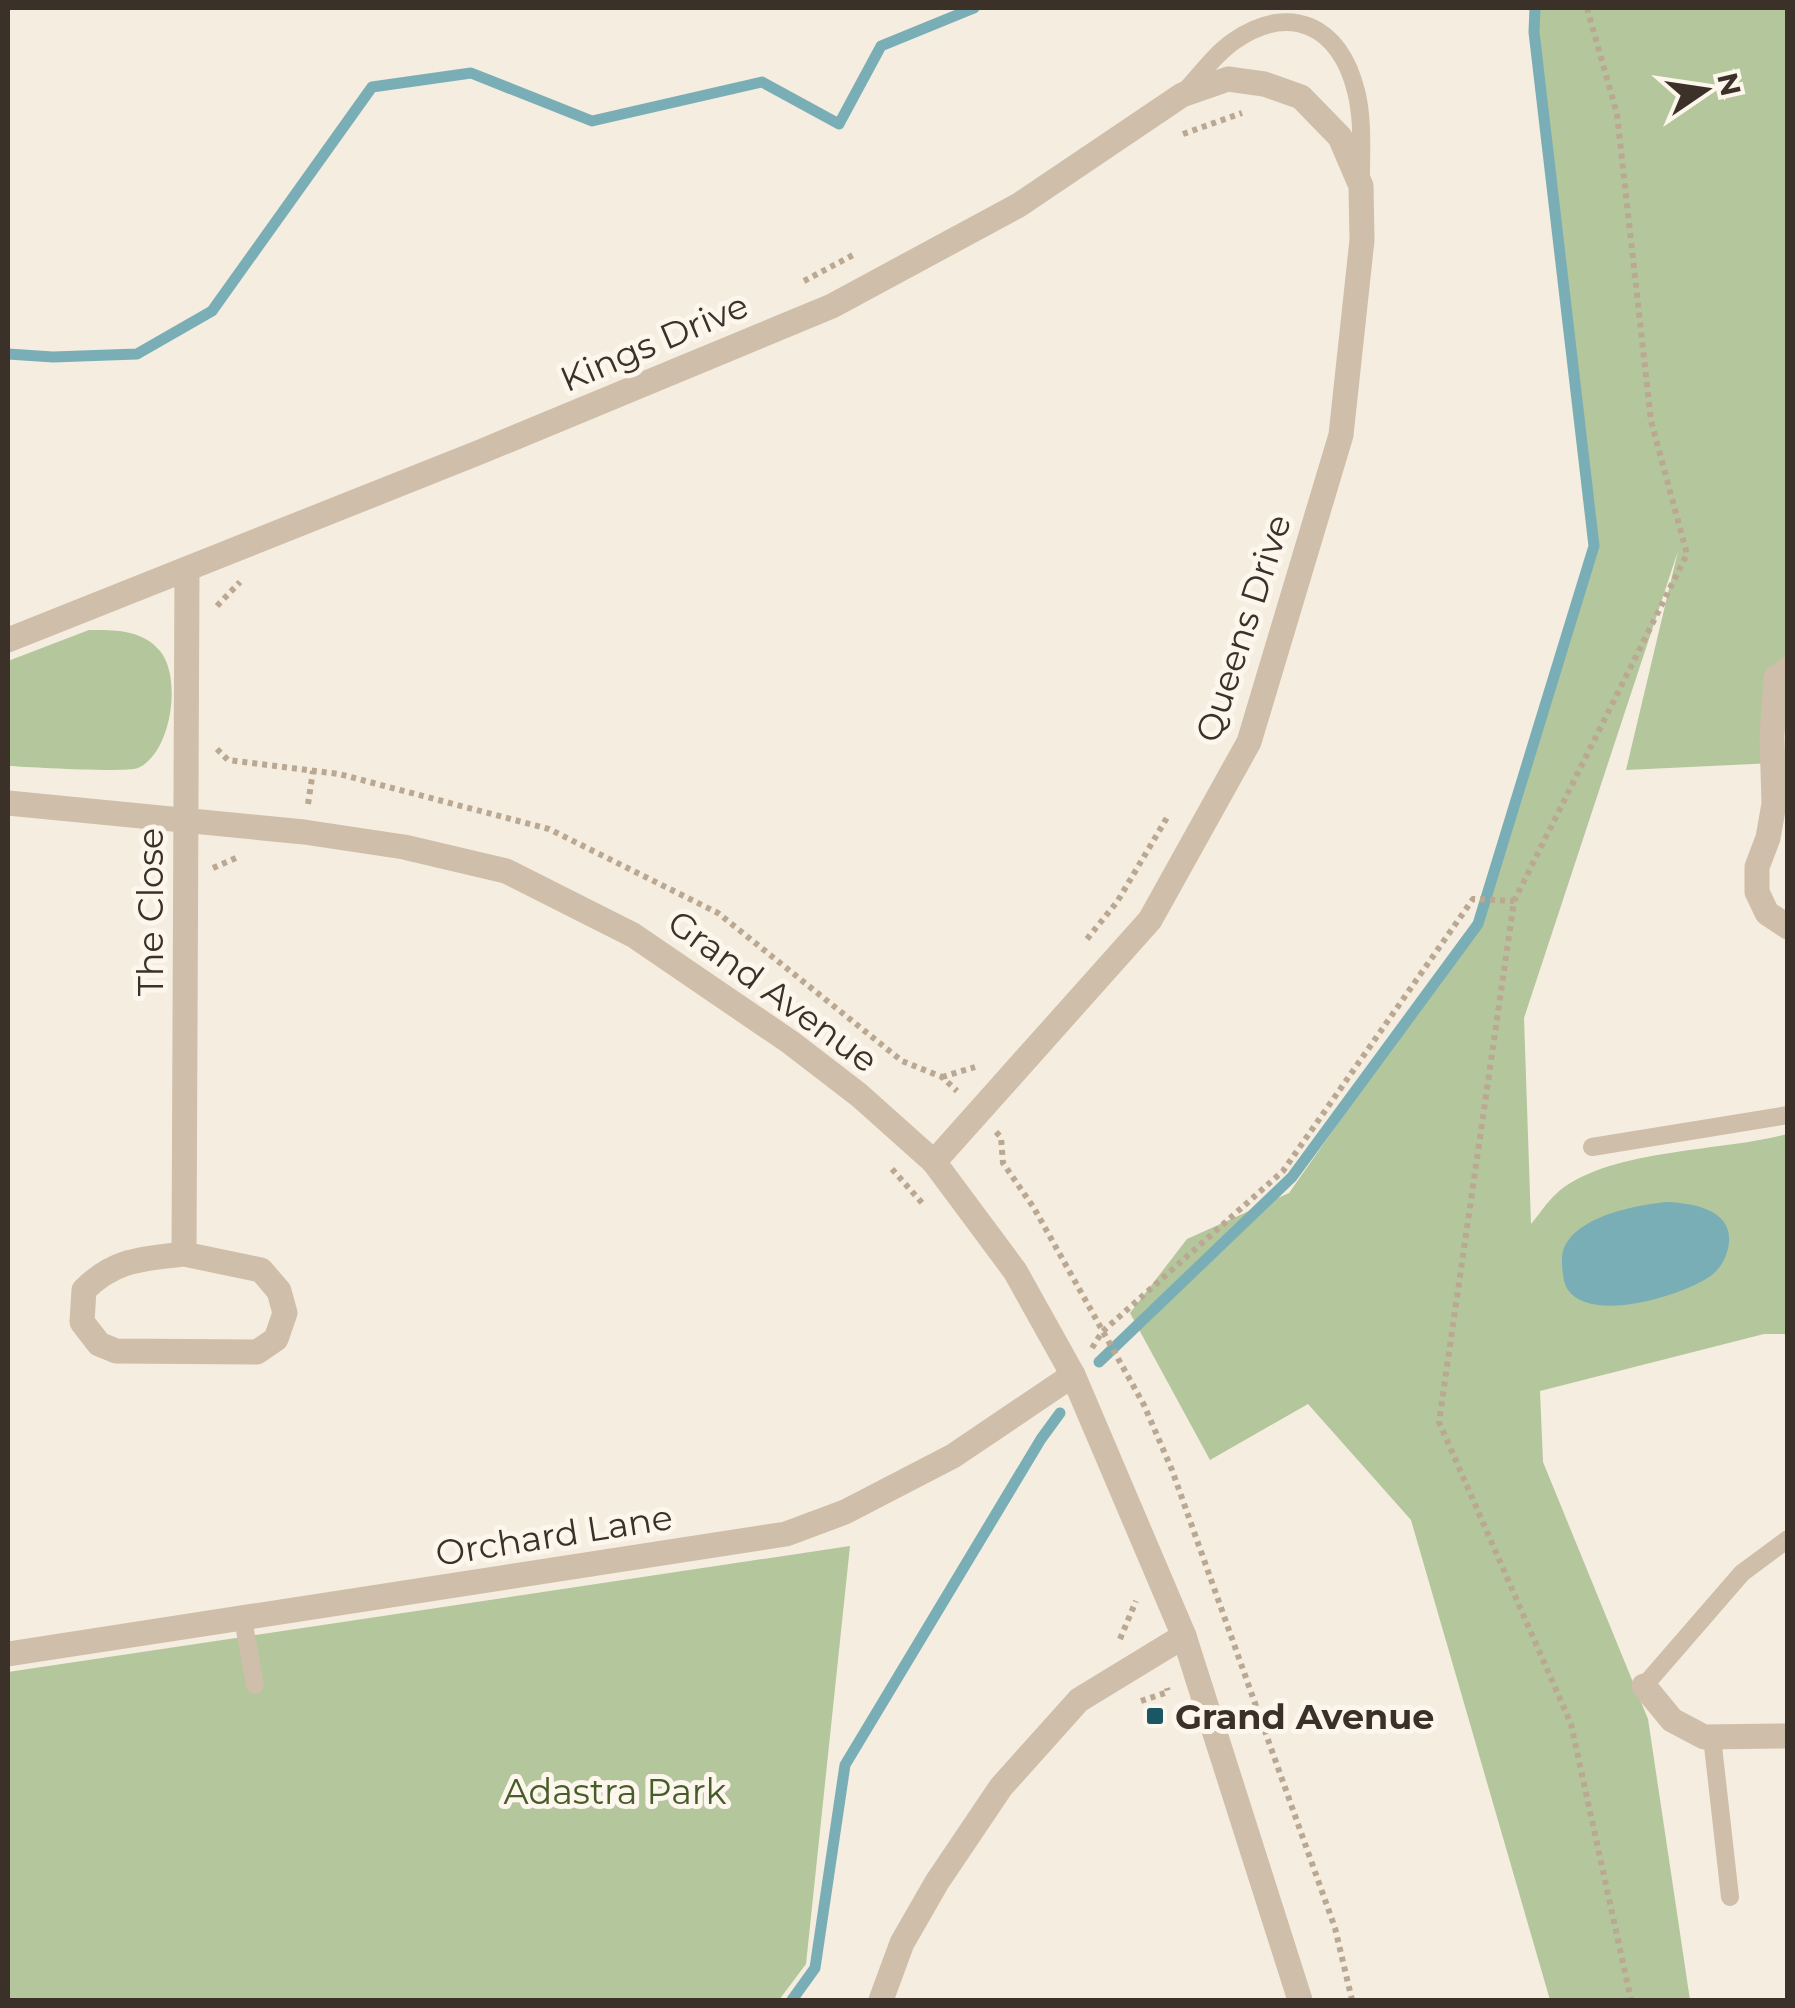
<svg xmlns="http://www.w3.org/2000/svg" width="1795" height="2008" viewBox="0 0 1795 2008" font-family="Montserrat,sans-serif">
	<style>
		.green { fill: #b4c69c }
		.water { fill: #7aaeb6 }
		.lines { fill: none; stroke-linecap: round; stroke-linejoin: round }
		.stream { stroke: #7aaeb6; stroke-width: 11 }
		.path { stroke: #bba892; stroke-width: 6; stroke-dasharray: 5 5; stroke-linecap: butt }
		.service { stroke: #cfbea9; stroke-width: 18 }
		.minor { stroke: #cfbea9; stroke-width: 25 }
		.poi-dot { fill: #1a5762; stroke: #fcf6ec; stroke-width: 4 }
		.labels { text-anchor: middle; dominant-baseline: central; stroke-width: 10; stroke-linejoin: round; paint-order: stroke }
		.street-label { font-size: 35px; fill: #3b3129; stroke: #fcf6ec }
		.poi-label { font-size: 35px; font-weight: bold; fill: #3b3129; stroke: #fcf6ec; text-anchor: start }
		.park-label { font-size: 35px; fill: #465d2a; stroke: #fcf6ec }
	</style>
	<rect width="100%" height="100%" fill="#f5eddf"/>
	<g class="green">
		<path d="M1533 8H1787L1788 669 1774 763 1626 770 1678 551 1524 1018 1531 1224C1539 1215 1546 1203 1556 1194 1607 1148 1724 1152 1787 1134V1334H1764L1540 1391 1543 1462 1648 1719 1690 2000H1550L1411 1520 1308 1404 1210 1460 1130 1313 1187 1239 1289 1193 1478 924 1594 546Z"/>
		<path d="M89 630C113 630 142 629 160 651 182 677 172 753 138 768 124 773 30 767 8 766V661Z"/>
		<path d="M850 1546 806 1964 779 2000H8V1672Z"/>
	</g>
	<path class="water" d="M1667 1202C1691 1203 1732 1209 1729 1242 1728 1254 1722 1267 1712 1275 1685 1295 1592 1324 1568 1290 1563 1283 1562 1269 1562 1260 1562 1219 1634 1205 1667 1202Z"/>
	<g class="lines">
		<g class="stream">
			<path d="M8 354 53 357 137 354 212 311 372 87 471 73 592 121 762 82 839 124 881 46 974 8"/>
			<path d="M1099 1362 1292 1177 1478 924 1594 546 1534 32 1535 8"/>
			<path d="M792 2000 815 1968 845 1765 1041 1439 1060 1413"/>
		</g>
		<g class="path">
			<path d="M1587 8 1617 114 1651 421 1687 554 1514 901 1439 1422 1571 1724 1631 2000"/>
			<path d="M1183 134 1242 113"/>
			<path d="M804 281 855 254"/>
			<path d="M217 606 240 582"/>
			<path d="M217 749 228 760 339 774 549 829 718 913 902 1061 942 1077 957 1091"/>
			<path d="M308 804 313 771"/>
			<path d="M213 868 238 857"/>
			<path d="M1087 939 1117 902 1168 816"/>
			<path d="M942 1077 975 1067"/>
			<path d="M996 1132 1001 1137 1003 1163 1034 1208 1144 1405 1172 1470 1335 1928 1352 2000"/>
			<path d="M892 1169 924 1205"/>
			<path d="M1092 1348 1102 1332 1283 1171 1473 899 1514 901"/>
			<path d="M1120 1639 1136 1601"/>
			<path d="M1141 1701 1168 1692 1167 1688"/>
		</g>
		<g class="service">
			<path d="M1185 91C1201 74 1215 54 1234 41 1291 2 1340 26 1356 91 1363 118 1361 148 1361 176"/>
			<path d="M1592 1147 1788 1115"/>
			<path d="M243 1619 255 1685"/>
			<path d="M1644 1686 1742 1573 1788 1539"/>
			<path d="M1712 1737 1730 1897"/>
		</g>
		<g class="minor">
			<path d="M8 640 480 452 832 306 1019 205 1182 95 1228 79 1264 84 1301 97 1340 137 1361 186 1362 240 1341 435 1249 742 1150 920 934 1162"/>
			<path d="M1788 669 1776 678 1772 736 1774 804 1768 838 1757 867V892L1767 913 1788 927"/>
			<path d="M8 803 304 832 404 847 506 871 633 935 790 1042 859 1095 934 1162 1015 1271 1073 1375 1184 1636 1300 2000"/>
			<path d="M184 1254C142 1259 115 1259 84 1290L82 1322 99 1344 116 1351 257 1352 276 1339 285 1313 279 1291 261 1270 184 1254 187 570"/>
			<path d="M8 1654 786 1534 845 1512 953 1456 1073 1375"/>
			<path d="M1644 1686 1672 1720 1704 1737 1788 1736"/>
			<path d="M881 2000 902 1943 937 1882 1001 1787 1079 1700 1184 1636"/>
		</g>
	</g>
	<rect class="poi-dot" x="1145" y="1706" width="20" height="20" rx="5"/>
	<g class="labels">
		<g class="street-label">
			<text transform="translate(654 342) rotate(-23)">Kings Drive</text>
			<text transform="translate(1243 628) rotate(-72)">Queens Drive</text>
			<text transform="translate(150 912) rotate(-90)">The Close</text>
			<text transform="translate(773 991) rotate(36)">Grand Avenue</text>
			<text transform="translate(554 1535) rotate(-9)">Orchard Lane</text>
		</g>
		<g class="poi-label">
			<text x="1175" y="1716">Grand Avenue</text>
		</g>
		<g class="park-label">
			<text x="615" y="1791">Adastra Park</text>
		</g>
	</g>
	<rect width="1795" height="2008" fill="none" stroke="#3b3129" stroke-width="20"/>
	<g transform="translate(1705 90) rotate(77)" stroke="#fcf6ec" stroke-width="8" paint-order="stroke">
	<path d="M0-8L18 38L0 25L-18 38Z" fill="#3b3129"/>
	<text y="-15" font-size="28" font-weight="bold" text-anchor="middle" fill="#3b3129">N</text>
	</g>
</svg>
